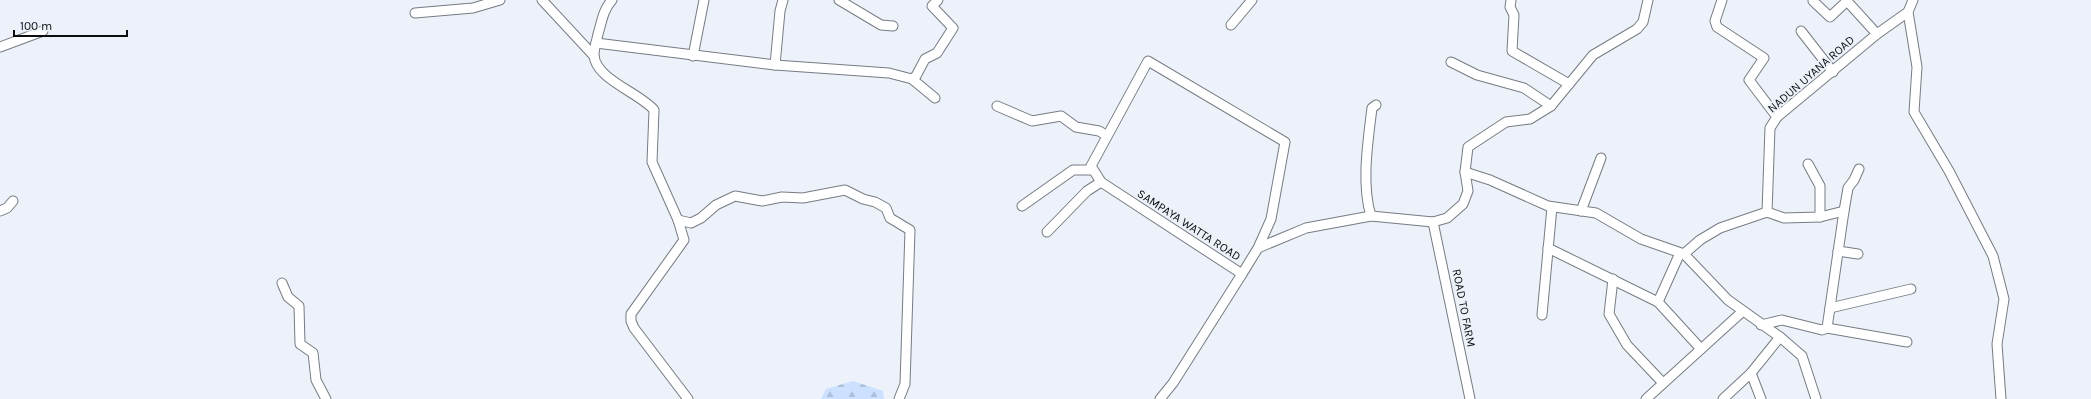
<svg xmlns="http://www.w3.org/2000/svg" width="2091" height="399" viewBox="0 0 2091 399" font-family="Karla,sans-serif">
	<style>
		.forest { fill: url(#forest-firs) }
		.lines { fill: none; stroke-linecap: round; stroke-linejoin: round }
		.minor-casing { stroke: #767c83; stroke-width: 11 }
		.minor { stroke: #fff; stroke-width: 9 }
		.labels { text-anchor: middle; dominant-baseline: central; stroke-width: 3.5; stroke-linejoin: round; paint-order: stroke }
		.street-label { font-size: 12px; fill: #0b0d0f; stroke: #ecf1fa }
	</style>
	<defs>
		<pattern id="forest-firs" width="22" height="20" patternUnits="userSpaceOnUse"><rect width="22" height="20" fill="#cce1ff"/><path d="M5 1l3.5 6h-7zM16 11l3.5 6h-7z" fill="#aec0d9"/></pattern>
	</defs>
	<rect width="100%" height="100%" fill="#ecf1fa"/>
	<path class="forest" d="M853 381 883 391 884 399H821L826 389Z"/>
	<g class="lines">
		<g class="minor-casing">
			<g id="minor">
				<path d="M542 0 594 56"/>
				<path d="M612 0C603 10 602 21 598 34 597 40 594 48 594 55 595 79 640 93 654 110L652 162 678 220 684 240 631 314V321L634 328 688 399"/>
				<path d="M839 0 881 25 893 26"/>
				<path d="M1511 0 1510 7 1514 15 1512 51 1569 84"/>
				<path d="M1722 0 1715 21 1717 27 1764 58 1749 80 1777 117"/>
				<path d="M1846 0 1877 34"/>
				<path d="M1813 1 1830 17 1847 1"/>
				<path d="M1908 12 1917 67 1914 112 1949 171 1993 256 2004 299 1997 344 2001 399"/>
				<path d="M415 13 473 8 500 0"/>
				<path d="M1231 25 1252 0"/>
				<path d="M1801 31 1833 72"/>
				<path d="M596 43 775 65 889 73 912 79 935 98"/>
				<path d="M0 47 43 31"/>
				<path d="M693 56 704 0"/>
				<path d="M1451 62 1477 75 1524 88 1551 106"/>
				<path d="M775 65 780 11 783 0"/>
				<path d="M912 79 916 76 925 59 937 53 953 28 932 6 938 0"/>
				<path d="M997 106 1032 121 1061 116 1076 127 1099 131 1106 135"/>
				<path d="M1808 164 1820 186V217"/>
				<path d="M1465 172 1490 180 1548 206 1596 213 1641 239 1684 254 1728 300 1780 337 1802 356 1816 399"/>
				<path d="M1022 206 1073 170H1092"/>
				<path d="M0 211 7 208 13 201"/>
				<path d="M1581 211 1601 158"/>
				<path d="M1767 212 1770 128 1777 117 1877 34 1908 12 1913 0"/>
				<path d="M1371 216C1361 184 1368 141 1372 108L1376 105"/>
				<path d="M678 220 691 223 701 218 716 205 735 196 762 201 782 197 803 198 845 190 863 199 875 202 886 208 890 218 910 230 905 384 899 399"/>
				<path d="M1433 222 1470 399"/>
				<path d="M1047 232 1087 191 1101 182"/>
				<path d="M1258 248 1271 219 1285 142 1148 61 1091 166 1101 182 1242 274 1258 248 1306 228 1371 216 1433 222 1447 218 1463 204 1468 191 1465 172 1468 147 1506 122 1530 119 1551 106 1593 55 1637 29 1643 22 1648 0"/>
				<path d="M1548 248 1658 302 1701 349"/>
				<path d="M1838 251 1858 254"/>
				<path d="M1684 254 1700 240 1720 228 1767 212 1784 218 1820 217 1844 211"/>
				<path d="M1613 279 1609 314 1627 345 1663 383"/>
				<path d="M282 283 288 297 299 306 300 344 313 353 316 380 326 399"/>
				<path d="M1658 302 1680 253"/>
				<path d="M1830 308 1911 289"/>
				<path d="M1542 315 1552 207"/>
				<path d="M1761 325 1782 320 1822 330 1827 328 1844 211 1848 188 1854 180 1859 169"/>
				<path d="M1827 328 1907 342"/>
				<path d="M1751 373 1761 399"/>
				<path d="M1160 399 1173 383 1242 274"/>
				<path d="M1646 399 1743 311"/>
				<path d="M1723 399 1751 373 1780 337"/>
			</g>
		</g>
		<use href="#minor" class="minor"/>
	</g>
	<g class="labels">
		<g class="street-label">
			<text transform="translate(1811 74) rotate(-41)">NADUN UYANA ROAD</text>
			<text transform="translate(1189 225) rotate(33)">SAMPAYA WATTA ROAD</text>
			<text transform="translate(1464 308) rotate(79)">ROAD TO FARM</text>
		</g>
	</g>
	<path d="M14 30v6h113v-6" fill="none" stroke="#0b0d0f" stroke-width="2"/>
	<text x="20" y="30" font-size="12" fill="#0b0d0f" stroke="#ecf1fa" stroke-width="3" paint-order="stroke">100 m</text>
</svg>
